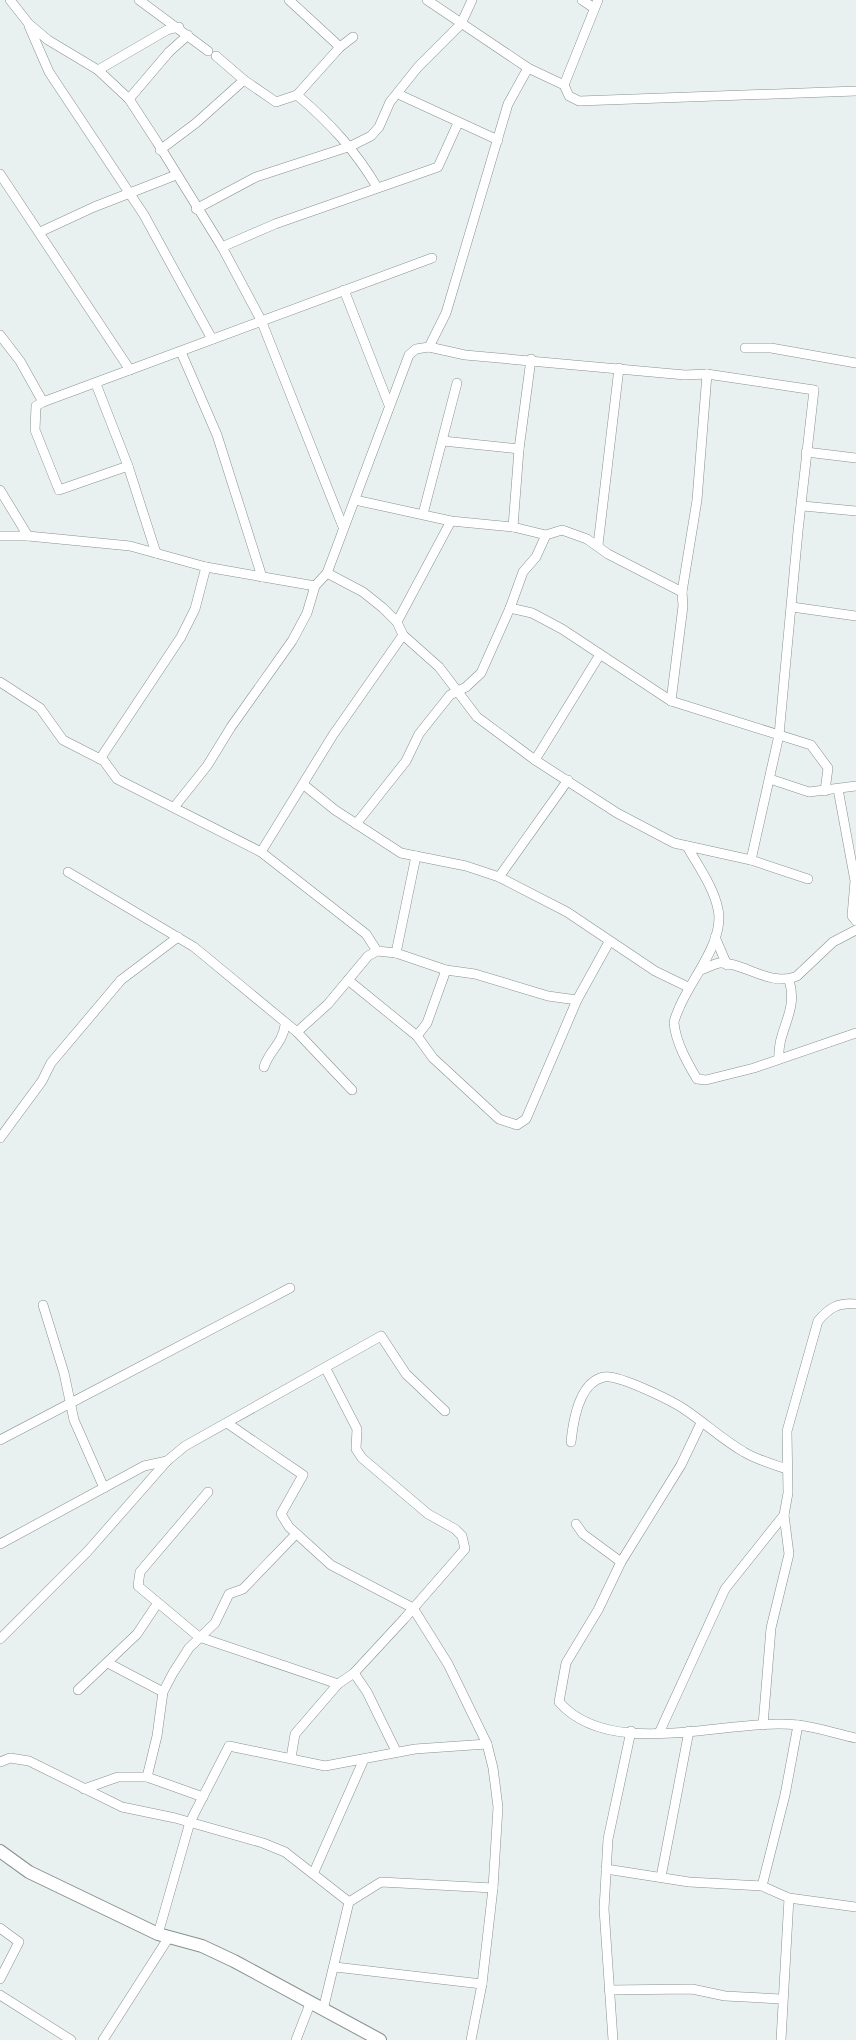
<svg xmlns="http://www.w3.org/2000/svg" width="856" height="2040" viewBox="0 0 856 2040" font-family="'Titillium Web',sans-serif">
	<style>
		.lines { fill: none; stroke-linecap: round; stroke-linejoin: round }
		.minor-casing { stroke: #899190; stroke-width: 10 }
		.tertiary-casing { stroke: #899190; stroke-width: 14 }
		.minor { stroke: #fff; stroke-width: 9 }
		.tertiary { stroke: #fff; stroke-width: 12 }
	</style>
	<rect width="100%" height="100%" fill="#e9f1f0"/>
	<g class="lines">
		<g class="minor-casing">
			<g id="minor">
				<path d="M10 0 29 24 48 40 98 70 129 99 157 142 222 247 261 320 343 527"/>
				<path d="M139 0 208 51"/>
				<path d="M289 0 340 47"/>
				<path d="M427 0 528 68 564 85 569 96 579 101 856 91"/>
				<path d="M582 0 594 8"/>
				<path d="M29 26 49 72 144 215 212 339"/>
				<path d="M216 56 244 80 276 102 297 95C330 123 355 150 377 187"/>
				<path d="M98 70 167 30 179 27"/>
				<path d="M564 85 598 0"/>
				<path d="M398 94 498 140"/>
				<path d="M297 95 340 47 353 37"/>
				<path d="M129 99 169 52 188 35"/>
				<path d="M160 150 196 123 244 80"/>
				<path d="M0 174 130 370"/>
				<path d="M196 209 256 177 351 146 371 136 379 127 390 102 418 67 461 24 472 0"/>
				<path d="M40 232 94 207 176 175"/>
				<path d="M222 247 275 224 438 167 458 123"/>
				<path d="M344 290 389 405"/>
				<path d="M0 335 20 361 43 402 36 406 35 430 59 490 128 466"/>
				<path d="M429 347 465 355 685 375 707 374 814 390 798 531 779 735 751 860"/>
				<path d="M745 348H771L856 363"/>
				<path d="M181 352 217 435 262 577"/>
				<path d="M96 384 128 466 156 553"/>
				<path d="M43 402 432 258"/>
				<path d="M443 441 519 449"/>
				<path d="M806 452 856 458"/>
				<path d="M0 490 28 536"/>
				<path d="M355 500 451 521 513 527 546 535 562 530 587 539 608 554 682 592"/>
				<path d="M803 506 856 511"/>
				<path d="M423 514 457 383"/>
				<path d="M513 527 519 449 531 359"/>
				<path d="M0 536H28L130 546 206 567 315 586"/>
				<path d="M598 545 619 368"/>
				<path d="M327 573 363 592 383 608 397 622 403 635 439 667 477 717 535 760 617 813 674 843 751 860 808 879"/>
				<path d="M792 607 856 616"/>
				<path d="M510 608 532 613 562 629 671 701 811 745 828 768 825 791"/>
				<path d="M397 622 451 521"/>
				<path d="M0 682 40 708 63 740 104 761 117 779 261 852 366 934 377 951 396 953 446 970 475 974 548 996 577 1000"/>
				<path d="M671 701 683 606 682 592 697 500 707 374"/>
				<path d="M100 759 181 637 195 609 206 567"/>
				<path d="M535 760 599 656"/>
				<path d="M770 779 809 792 856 786"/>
				<path d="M304 785 335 810 401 853 466 866 499 877 567 912 655 971 688 987"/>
				<path d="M838 789 855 881 852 916 856 921"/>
				<path d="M175 806 207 766 231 727 292 641 307 613 315 586 327 573 409 355 416 349 429 347 446 313 508 104 528 68"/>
				<path d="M356 824 406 761 419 734 450 695 466 687 481 673 510 608 523 572 536 557 546 535"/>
				<path d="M687 846C698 866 713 886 718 909 725 941 692 978 680 1006 678 1011 674 1019 674 1023 676 1043 687 1062 697 1079L706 1080 754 1068 856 1033"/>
				<path d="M261 852 333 735 403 635"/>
				<path d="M68 872 194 947 297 1032 352 1090"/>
				<path d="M499 877 568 780"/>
				<path d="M715 937 727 965"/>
				<path d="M396 953 416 856"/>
				<path d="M701 970C707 968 714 964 719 963 742 961 771 988 797 976L833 942 856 930"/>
				<path d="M348 980 417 1036 433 1058 499 1119 517 1125 526 1119 577 1000 609 942"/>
				<path d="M297 1032 328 1004 368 956 377 951"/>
				<path d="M417 1036 427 1023 446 970"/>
				<path d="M779 1059C777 1029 799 1012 789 980"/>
				<path d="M264 1067C269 1051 283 1043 285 1025"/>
				<path d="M0 1138 42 1081 51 1063 121 980 178 937"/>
				<path d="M43 1305 64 1373 74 1420 104 1488"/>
				<path d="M227 1423 303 1475 281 1514 289 1527 331 1565 413 1608 448 1664 487 1744 493 1768 498 1807 493 1888 482 1984 471 2040"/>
				<path d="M701 1423 681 1465 621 1562 598 1610 566 1663 559 1702C612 1762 728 1717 798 1725 817 1727 837 1734 856 1738"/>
				<path d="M0 1440 290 1288"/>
				<path d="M571 1442C573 1422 579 1382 604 1377 618 1374 672 1401 684 1409 705 1423 723 1440 744 1452 757 1460 772 1464 787 1469"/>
				<path d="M208 1492 140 1572 138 1586 199 1637 338 1684"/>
				<path d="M576 1524 583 1534 621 1562"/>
				<path d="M0 1544 144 1466 167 1461"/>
				<path d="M0 1639 87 1552 167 1461 185 1446 381 1336 406 1374 445 1411"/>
				<path d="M108 1663 163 1692"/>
				<path d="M354 1673 367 1692 396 1751"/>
				<path d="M78 1690 137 1634 157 1604"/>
				<path d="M763 1725 771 1628 789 1554 784 1515 788 1493 787 1431 818 1321C829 1308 838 1302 856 1304"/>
				<path d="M659 1733 725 1589 784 1515"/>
				<path d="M291 1758 295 1734 338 1684 354 1673 404 1619 465 1549 462 1536 455 1529 428 1514 362 1458 356 1449 357 1429 326 1369"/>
				<path d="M0 1762 10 1758 29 1761 122 1807 175 1818 263 1843 285 1852 349 1902"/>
				<path d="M84 1789 118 1777H147"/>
				<path d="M203 1797 147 1777 157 1736 163 1692 173 1673 189 1648 215 1623 229 1594 243 1589 296 1534"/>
				<path d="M606 1869 689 1882 762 1886 789 1898 856 1907"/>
				<path d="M314 1872 364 1759"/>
				<path d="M661 1877 689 1731"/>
				<path d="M762 1886 785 1795 798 1725"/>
				<path d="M0 1928 19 1942 0 1979"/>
				<path d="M158 1934 190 1822 229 1746 325 1766 415 1749 487 1744"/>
				<path d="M335 1967 482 1984"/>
				<path d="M609 1990 692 1989 725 1996 781 1999"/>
				<path d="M0 1995 71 2040"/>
				<path d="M323 2010 349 1902 381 1882 493 1888"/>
				<path d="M103 2040 169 1937"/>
				<path d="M296 2040 310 2004"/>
				<path d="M613 2040 604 1909 608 1839 631 1731"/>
				<path d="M781 2040 789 1898"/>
			</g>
		</g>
		<g class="tertiary-casing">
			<path id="tertiary" d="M0 1851 29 1872 158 1934 202 1946 234 1961 380 2040"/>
		</g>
		<use href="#minor" class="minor"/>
		<use href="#tertiary" class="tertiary"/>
	</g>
</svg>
